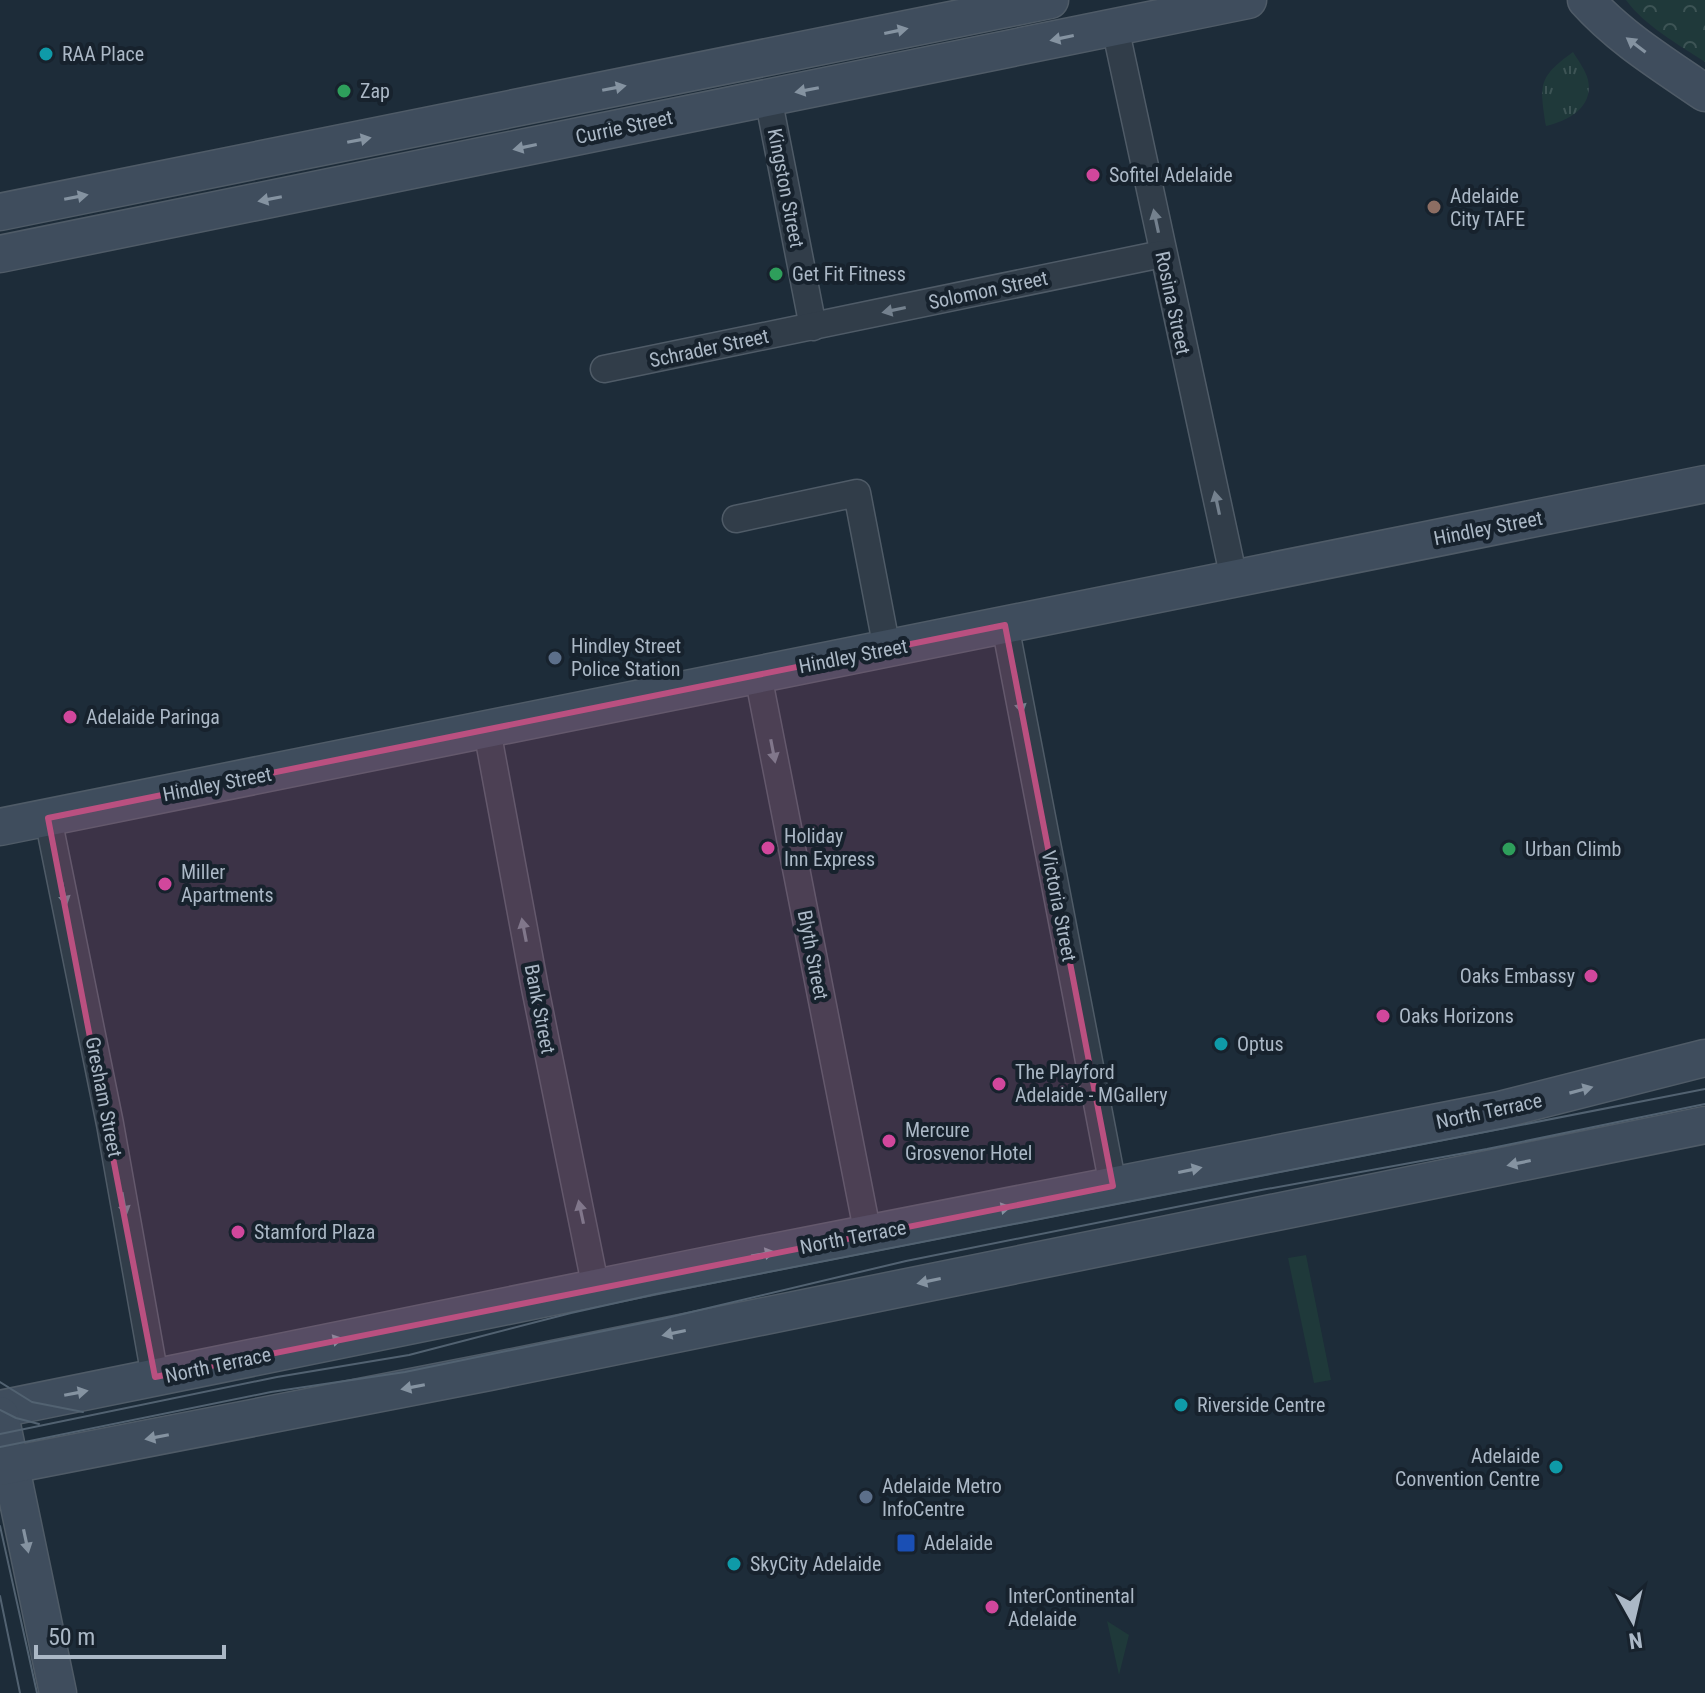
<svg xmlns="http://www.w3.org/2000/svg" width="1705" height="1693" viewBox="0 0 1705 1693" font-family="'Roboto Condensed',sans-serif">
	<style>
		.grass { fill: url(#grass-tufts) }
		.forest { fill: url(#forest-crowns) }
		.garden { fill: #1f393a }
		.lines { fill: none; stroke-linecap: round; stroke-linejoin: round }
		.street-casing { stroke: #4f5b67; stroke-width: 29 }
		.secondary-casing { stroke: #4f5b67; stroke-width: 39 }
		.street { stroke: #313d49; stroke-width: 26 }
		.secondary { stroke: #3f4d5d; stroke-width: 36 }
		.tram { stroke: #526271; stroke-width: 2 }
		.oneway { fill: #8593a1 }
		.oneway2 { fill: #74818e }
		.marked { fill: #ba5080; fill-opacity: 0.2; stroke: #ba5080; stroke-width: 6; stroke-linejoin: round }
		.culture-dot { fill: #0f9aa8; stroke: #17222d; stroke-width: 3 }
		.leisure-dot { fill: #2e9e5b; stroke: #17222d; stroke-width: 3 }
		.hotel-dot { fill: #d1479c; stroke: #17222d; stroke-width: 3 }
		.education-dot { fill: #8d6e63; stroke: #17222d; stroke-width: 3 }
		.service-dot { fill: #5c6f8a; stroke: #17222d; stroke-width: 3 }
		.transit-dot { fill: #1a4fb4; stroke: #17222d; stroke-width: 3 }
		.labels { text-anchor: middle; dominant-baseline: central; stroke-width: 8; stroke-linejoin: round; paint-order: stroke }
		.poi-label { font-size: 20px; fill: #abb8c6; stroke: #17222d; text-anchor: start }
		.street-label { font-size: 20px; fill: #abb8c6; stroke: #17222d }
	</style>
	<defs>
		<pattern id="grass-tufts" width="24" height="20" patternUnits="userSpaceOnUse" patternTransform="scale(2)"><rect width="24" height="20" fill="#1f393a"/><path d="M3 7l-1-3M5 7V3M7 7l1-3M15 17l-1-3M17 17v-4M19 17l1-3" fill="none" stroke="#3d5455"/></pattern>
		<pattern id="forest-crowns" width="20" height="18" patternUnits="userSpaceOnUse" patternTransform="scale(2)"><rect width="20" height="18" fill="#1f393a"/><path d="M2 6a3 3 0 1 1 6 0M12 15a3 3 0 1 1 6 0" fill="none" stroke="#3d5455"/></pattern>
	</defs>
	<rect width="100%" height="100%" fill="#1d2c39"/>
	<path class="grass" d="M1573 52C1578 60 1586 71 1588 80 1594 108 1567 121 1546 126 1540 85 1537 78 1573 52Z"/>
	<path class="forest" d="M1626 0H1705V62C1678 44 1645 26 1626 0Z"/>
	<g class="garden">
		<path d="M1306 1255 1331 1380 1314 1383 1288 1258Z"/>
		<path d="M1107 1621 1129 1635 1119 1675Z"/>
	</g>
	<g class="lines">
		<g class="street-casing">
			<g id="street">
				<path d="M1115 27 1234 579"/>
				<path d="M768 97 813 327"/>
				<path d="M604 369 1162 254"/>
				<path d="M736 519 857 493 887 649"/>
				<path d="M1005 625 1113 1186"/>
				<path d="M758 675 868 1235"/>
				<path d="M487 730 535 988 596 1289"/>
				<path d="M48 818 110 1124 155 1377"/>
			</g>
		</g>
		<g class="secondary-casing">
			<g id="secondary">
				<path d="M1586 0C1620 38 1663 64 1705 93"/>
				<path d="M0 212 1050 0"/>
				<path d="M0 254 1248 0"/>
				<path d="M0 827 1705 484"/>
				<path d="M0 1409 748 1257 1500 1110 1705 1058"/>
				<path d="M0 1415 58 1693"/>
				<path d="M0 1467 489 1372 1705 1125"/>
			</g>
		</g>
		<use href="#street" class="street"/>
		<use href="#secondary" class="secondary"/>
		<g class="tram">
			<path d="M0 1382 32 1402 83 1412"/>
			<path d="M0 1410 16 1418 39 1424"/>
			<path d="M0 1434 277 1377 409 1355 571 1313 656 1294 1705 1089"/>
			<path d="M0 1447 271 1392 405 1372 662 1319 906 1261 1256 1191 1487 1149 1705 1104"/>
			<path d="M0 1526 37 1693"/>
			<path d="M0 1596 20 1693"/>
		</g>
	</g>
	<defs><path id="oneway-solid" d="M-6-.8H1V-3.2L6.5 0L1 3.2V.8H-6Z" transform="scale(2)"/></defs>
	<g class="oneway">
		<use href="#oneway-solid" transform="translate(896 31) rotate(-12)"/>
		<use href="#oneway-solid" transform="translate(1062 38) rotate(168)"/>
		<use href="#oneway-solid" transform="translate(1636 45) rotate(-143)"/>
		<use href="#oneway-solid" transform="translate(614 88) rotate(-11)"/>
		<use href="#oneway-solid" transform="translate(807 90) rotate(169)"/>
		<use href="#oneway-solid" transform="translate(359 140) rotate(-11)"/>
		<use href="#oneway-solid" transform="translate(525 147) rotate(168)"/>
		<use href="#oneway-solid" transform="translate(76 197) rotate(-11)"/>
		<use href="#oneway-solid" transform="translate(270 199) rotate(169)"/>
		<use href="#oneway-solid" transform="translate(1581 1090) rotate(-15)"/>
		<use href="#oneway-solid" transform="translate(1519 1163) rotate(168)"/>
		<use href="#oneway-solid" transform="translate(1190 1170) rotate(-12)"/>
		<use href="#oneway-solid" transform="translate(999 1209) rotate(-11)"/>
		<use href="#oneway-solid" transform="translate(763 1254) rotate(-10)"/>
		<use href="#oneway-solid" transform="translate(929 1281) rotate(168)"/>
		<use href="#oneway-solid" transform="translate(674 1333) rotate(168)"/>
		<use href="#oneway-solid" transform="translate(331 1341) rotate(-12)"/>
		<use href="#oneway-solid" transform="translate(413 1387) rotate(169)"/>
		<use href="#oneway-solid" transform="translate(76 1393) rotate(-11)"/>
		<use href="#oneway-solid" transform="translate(157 1437) rotate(169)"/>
		<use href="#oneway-solid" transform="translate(26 1541) rotate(78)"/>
	</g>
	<g class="oneway2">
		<use href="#oneway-solid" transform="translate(1156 221) rotate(-102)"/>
		<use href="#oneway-solid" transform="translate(894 310) rotate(168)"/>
		<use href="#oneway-solid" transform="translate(1217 503) rotate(-102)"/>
		<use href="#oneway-solid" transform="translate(1020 702) rotate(79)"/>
		<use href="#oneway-solid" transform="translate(773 751) rotate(79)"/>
		<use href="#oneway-solid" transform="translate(64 894) rotate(79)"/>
		<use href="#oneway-solid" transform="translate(524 930) rotate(-101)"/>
		<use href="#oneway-solid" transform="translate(124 1204) rotate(80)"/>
		<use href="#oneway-solid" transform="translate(581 1212) rotate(-102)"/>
	</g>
	<path class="marked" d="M1005 625 1113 1186 155 1377 48 818Z"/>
	<g class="culture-dot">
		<circle cx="46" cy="54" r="8"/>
		<circle cx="1221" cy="1044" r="8"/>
		<circle cx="1181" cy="1405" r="8"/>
		<circle cx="1556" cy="1467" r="8"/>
		<circle cx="734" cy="1564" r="8"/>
	</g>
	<g class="leisure-dot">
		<circle cx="344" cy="91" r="8"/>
		<circle cx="776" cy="274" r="8"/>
		<circle cx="1509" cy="849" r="8"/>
	</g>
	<g class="hotel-dot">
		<circle cx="1093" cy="175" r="8"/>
		<circle cx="70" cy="717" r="8"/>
		<circle cx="768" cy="848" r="8"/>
		<circle cx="165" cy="884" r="8"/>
		<circle cx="1591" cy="976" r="8"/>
		<circle cx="1383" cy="1016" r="8"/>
		<circle cx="999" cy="1084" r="8"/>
		<circle cx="889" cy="1141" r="8"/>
		<circle cx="238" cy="1232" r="8"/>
		<circle cx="992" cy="1607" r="8"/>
	</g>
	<circle class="education-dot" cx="1434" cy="207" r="8"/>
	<g class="service-dot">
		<circle cx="555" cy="658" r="8"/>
		<circle cx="866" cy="1497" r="8"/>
	</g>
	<rect class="transit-dot" x="896" y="1533" width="20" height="20" rx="4"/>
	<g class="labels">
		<g class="poi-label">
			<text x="62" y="54">RAA Place</text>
			<text x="360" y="91">Zap</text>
			<text x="1109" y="175">Sofitel Adelaide</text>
			<text x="1450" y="196">Adelaide<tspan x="1450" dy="23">City TAFE</tspan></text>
			<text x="792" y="274">Get Fit Fitness</text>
			<text x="571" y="646">Hindley Street<tspan x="571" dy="23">Police Station</tspan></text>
			<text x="86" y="717">Adelaide Paringa</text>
			<text x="784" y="836">Holiday<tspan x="784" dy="23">Inn Express</tspan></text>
			<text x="1525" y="849">Urban Climb</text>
			<text x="181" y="872">Miller<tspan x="181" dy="23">Apartments</tspan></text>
			<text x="1575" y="976" text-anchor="end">Oaks Embassy</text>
			<text x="1399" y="1016">Oaks Horizons</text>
			<text x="1237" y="1044">Optus</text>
			<text x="1015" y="1072">The Playford<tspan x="1015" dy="23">Adelaide - MGallery</tspan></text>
			<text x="905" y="1130">Mercure<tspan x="905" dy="23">Grosvenor Hotel</tspan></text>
			<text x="254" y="1232">Stamford Plaza</text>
			<text x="1197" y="1405">Riverside Centre</text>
			<text x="1540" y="1456" text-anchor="end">Adelaide<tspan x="1540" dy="23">Convention Centre</tspan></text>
			<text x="882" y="1486">Adelaide Metro<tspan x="882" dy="23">InfoCentre</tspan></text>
			<text x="924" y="1543">Adelaide</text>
			<text x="750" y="1564">SkyCity Adelaide</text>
			<text x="1008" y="1596">InterContinental<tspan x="1008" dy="23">Adelaide</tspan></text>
		</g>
		<g class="street-label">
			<text transform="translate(624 127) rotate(-12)">Currie Street</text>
			<text transform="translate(786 188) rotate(79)">Kingston Street</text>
			<text transform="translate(988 290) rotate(-12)">Solomon Street</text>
			<text transform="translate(1173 303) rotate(78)">Rosina Street</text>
			<text transform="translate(709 348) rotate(-12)">Schrader Street</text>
			<text transform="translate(1488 528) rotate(-11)">Hindley Street</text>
			<text transform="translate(853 656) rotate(-11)">Hindley Street</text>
			<text transform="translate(217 784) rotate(-11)">Hindley Street</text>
			<text transform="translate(1059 906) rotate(79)">Victoria Street</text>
			<text transform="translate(813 955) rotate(79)">Blyth Street</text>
			<text transform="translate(540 1009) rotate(79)">Bank Street</text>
			<text transform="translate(104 1097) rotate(79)">Gresham Street</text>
			<text transform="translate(1489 1111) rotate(-12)">North Terrace</text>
			<text transform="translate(853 1237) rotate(-11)">North Terrace</text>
			<text transform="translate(218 1365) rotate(-12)">North Terrace</text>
		</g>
	</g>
	<g transform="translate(1633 1621) rotate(172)" stroke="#17222d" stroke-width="6" paint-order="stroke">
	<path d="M0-6L14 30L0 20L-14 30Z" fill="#abb8c6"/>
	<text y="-12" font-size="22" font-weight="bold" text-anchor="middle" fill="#abb8c6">N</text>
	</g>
	<path d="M36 1645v12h188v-12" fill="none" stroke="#abb8c6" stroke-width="4"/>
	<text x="48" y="1645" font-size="24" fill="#abb8c6" stroke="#17222d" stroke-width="6" paint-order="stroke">50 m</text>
</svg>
